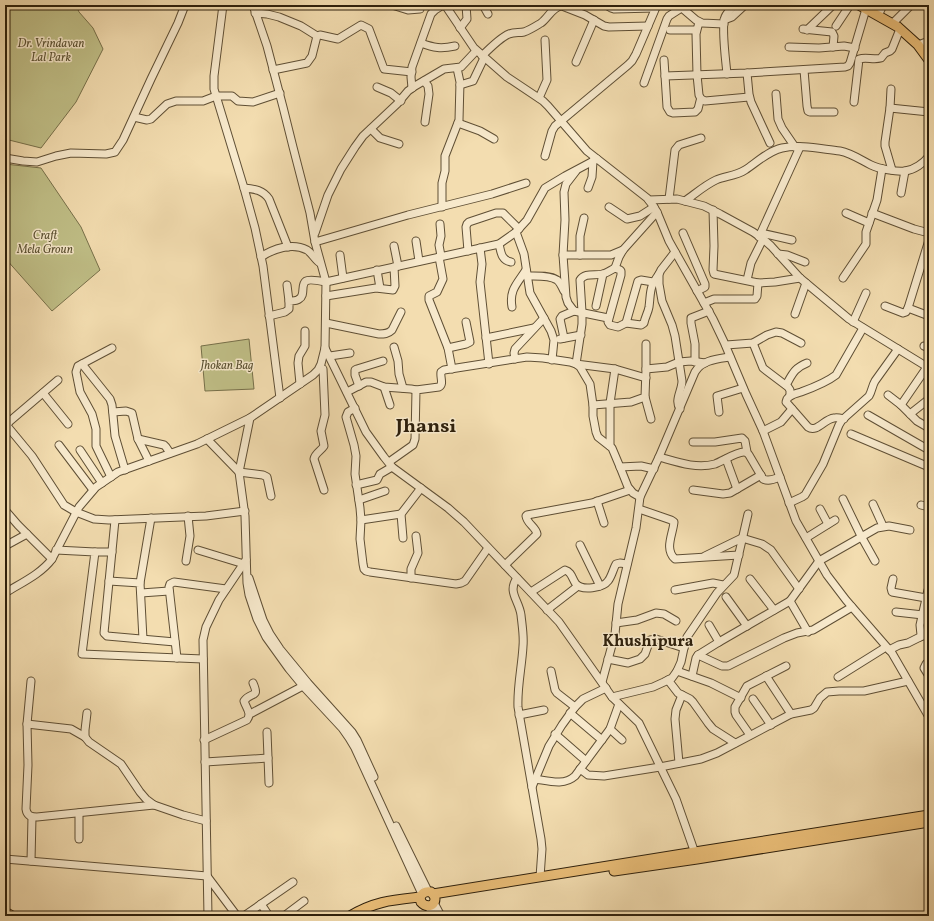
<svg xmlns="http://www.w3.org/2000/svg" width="934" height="921" viewBox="0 0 934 921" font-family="Vollkorn,serif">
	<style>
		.green { fill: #c0bf87; stroke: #77704a }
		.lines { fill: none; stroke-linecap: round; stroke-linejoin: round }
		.minor-casing { stroke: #5f4f35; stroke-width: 9 }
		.major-casing { stroke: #2e200c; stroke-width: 11 }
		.minor { stroke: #f7e9cc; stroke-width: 7 }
		.major { stroke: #eabe78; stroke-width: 9 }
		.labels { text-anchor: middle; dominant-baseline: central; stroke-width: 3; stroke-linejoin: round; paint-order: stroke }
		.park-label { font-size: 12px; font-style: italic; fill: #5a5031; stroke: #f7e9cc }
		.district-label { font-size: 16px; font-weight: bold; fill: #2e200c; stroke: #f7e9cc }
		.town-label { font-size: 20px; font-weight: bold; fill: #2e200c; stroke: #f7e9cc }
	</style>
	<rect width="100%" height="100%" fill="#f3ddb0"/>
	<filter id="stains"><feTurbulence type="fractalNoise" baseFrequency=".005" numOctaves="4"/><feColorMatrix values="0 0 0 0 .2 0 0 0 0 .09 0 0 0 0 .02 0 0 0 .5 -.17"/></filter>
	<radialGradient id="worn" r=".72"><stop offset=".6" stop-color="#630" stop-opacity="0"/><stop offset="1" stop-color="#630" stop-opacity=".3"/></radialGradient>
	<g class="green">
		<path d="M5 5H76L79 12 93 28 103 49 76 102 41 148 5 139Z"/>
		<path d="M5 164 41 168 81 227 100 270 52 311 5 258Z"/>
		<path d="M249 339 254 389 205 391 201 346Z"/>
	</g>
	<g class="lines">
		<g class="minor-casing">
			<g id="minor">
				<path d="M223 5 214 76V89L244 188 255 228 263 266 280 398"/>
				<path d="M392 5 408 10 420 9"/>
				<path d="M445 5 474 48 507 77 543 101 548 106 587 151 647 198 654 207 657 212 669 241 713 319 724 342 746 394 763 431 796 521 827 575 846 600 892 653 929 717"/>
				<path d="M483 5 488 14"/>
				<path d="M606 5 611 8 614 9 655 8"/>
				<path d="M254 8 276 5"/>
				<path d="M682 8 696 20 702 23 724 24"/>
				<path d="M255 13 267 14 279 17 301 26 317 36 320 35 338 39 361 25 369 29 384 69 412 72"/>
				<path d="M878 16 883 5"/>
				<path d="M724 20 732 17 745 5"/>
				<path d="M699 22 696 34 697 75 699 95 701 99 705 101 749 97"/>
				<path d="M892 24 911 5"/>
				<path d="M836 26 850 5"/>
				<path d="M460 28 467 19 466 5"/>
				<path d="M803 29 832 32 834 36 833 47"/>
				<path d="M670 30H696"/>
				<path d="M807 30 833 5"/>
				<path d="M421 43C434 48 441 49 455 46"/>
				<path d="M918 45 929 41"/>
				<path d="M789 47 819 48 844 46 855 48"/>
				<path d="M482 56C488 50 501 37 509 34 514 32 519 33 524 32 530 30 536 26 541 23 548 18 553 6 562 6L585 15 604 26 609 27 648 26"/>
				<path d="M664 60 667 107 670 112 673 113 695 112 698 109 700 101 701 99"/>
				<path d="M576 62 594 20"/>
				<path d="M273 70 307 63 312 56 317 36"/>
				<path d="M804 70 807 106 808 111 810 112H834"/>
				<path d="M747 73 749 94 751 102 770 143"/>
				<path d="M727 74C726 62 721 27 725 17 727 12 732 8 735 5"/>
				<path d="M665 76 747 73 845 67 848 66 850 63 866 9"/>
				<path d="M424 81 428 86 429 94 425 122"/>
				<path d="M644 83 667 19 669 16 686 5"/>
				<path d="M460 85 473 81 484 58"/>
				<path d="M377 87 391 93 401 101"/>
				<path d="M412 88 411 77 412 67 431 14 435 10 443 5"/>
				<path d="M891 89 890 108 885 142V146L892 170"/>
				<path d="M776 94 778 119 782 128 795 147"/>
				<path d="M539 98 547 80 545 40"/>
				<path d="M854 102 859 59C866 57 874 60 881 58L885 53 890 51 892 49 900 29"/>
				<path d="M890 108 929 112"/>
				<path d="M134 117 147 120 151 119 167 104 176 101H203L216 96H232L238 101 253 102 280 93"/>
				<path d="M458 123 480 131 494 139"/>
				<path d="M371 129 380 138 399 144"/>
				<path d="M545 156 552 131 555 126 628 65 632 61 636 54 657 5"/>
				<path d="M5 158 23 161 37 162 56 156 71 153 106 154 115 152 123 140 151 79 178 23 185 5"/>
				<path d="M576 171 566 184 564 192 565 220 563 255 566 297 568 303 574 311 608 318"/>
				<path d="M244 188C255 189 263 190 269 199L288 247"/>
				<path d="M588 188 592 177 593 161"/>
				<path d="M901 193 905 171"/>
				<path d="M669 199 675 150 679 145 701 138"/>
				<path d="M649 200 677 199 704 206 720 214 753 232 763 239 771 246 800 278 849 319 929 368"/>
				<path d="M685 201C695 194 705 185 716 180 725 176 736 176 745 170 756 163 768 151 782 148 800 144 821 149 840 151 851 153 861 160 871 165 879 169 897 172 905 171 914 170 924 163 929 156"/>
				<path d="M442 207V183L445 171V156L459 120 460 82 457 68"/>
				<path d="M609 207 627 219 640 216 654 207"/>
				<path d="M713 210 714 246 713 270 714 274 758 283 775 282 800 278"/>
				<path d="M846 213 869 223"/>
				<path d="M872 213 914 229 929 233"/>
				<path d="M440 224 441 236 439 245 441 256"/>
				<path d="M516 232 524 254 530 293 551 331 554 340 552 360"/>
				<path d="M315 233 328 195 341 169 355 147 363 136 397 104 408 91 415 86 444 69 461 67 476 51"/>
				<path d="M683 233 705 284V287L697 291"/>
				<path d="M761 233 792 240"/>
				<path d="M759 237 800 147"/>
				<path d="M929 240 908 308 929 316"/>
				<path d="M416 241 419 261"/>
				<path d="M315 242 408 215 492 194 526 183"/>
				<path d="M499 244C501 252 501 260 511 262"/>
				<path d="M394 246 398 266"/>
				<path d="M480 248 482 264 480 282 489 364"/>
				<path d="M468 251 466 227 467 224 469 222 496 213H503L519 229"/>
				<path d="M675 252 661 270 659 274V284L662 301 672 325 675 336 682 381C682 391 674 400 680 409"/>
				<path d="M778 254 787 255 805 262"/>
				<path d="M340 255 343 278"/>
				<path d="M563 255H611L623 250"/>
				<path d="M580 255V236L584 218"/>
				<path d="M261 257C273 249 292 242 307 250 312 253 315 260 320 263"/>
				<path d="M439 257 443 279 437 292 429 296V300L448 348 452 369"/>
				<path d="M615 268 619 257 623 250 657 212"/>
				<path d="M377 270 380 288"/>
				<path d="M527 276C535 276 550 275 557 280 560 282 562 287 564 291"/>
				<path d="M843 278 866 244V232L877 200 882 169"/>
				<path d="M747 280 751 263 763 239"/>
				<path d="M287 285 289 301"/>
				<path d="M326 296 376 288 393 290 395 286 394 267"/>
				<path d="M704 303 714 299H755L757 296 758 283"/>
				<path d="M596 306 603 274"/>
				<path d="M885 306 903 313 906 312 908 308"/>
				<path d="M512 307C509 290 517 284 526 270"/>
				<path d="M795 314 806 283"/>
				<path d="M269 316 285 312 289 309V301C292 301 297 301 299 299 306 295 300 285 306 281 309 279 321 281 326 282L499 244 516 232 527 220 545 188 565 176 597 159"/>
				<path d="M853 322 866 293"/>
				<path d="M326 323 379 334C384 334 388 334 392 330L401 312"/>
				<path d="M626 323 638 281 641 280 653 282"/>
				<path d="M486 338 534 328"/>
				<path d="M564 338 560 319 562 316 574 311"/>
				<path d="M560 339 581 335"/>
				<path d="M753 343 763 368 788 387 790 390V395"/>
				<path d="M646 344V369"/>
				<path d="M726 345 753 343 767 335 776 332 782 333 801 343"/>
				<path d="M924 346 929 348"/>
				<path d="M394 347 398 361 399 374 403 388"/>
				<path d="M325 348 366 432 384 457 392 467 448 508 464 522 559 622 612 697 639 723 676 799 696 856"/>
				<path d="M448 348 466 344 470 342 466 322"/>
				<path d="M330 356 350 353"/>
				<path d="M515 359 514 353 515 349 544 318"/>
				<path d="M695 362V344L691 323V318L709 311"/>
				<path d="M82 364 110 399 112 405 115 436 125 470"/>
				<path d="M323 369 325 415 321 431 324 446C321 451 315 453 314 459L324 490"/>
				<path d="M646 378 615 369 576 364 582 324V312L580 280C585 272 595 276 603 274 607 273 611 270 615 268L620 270 621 271V275L608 322 610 325 618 327 626 323 641 325 644 323C645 317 648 313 649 307 651 291 649 288 659 274"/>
				<path d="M58 380 10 421 7 425 8 427 32 456 64 505 76 512 94 519 109 520 206 516 245 511"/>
				<path d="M300 384 298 363 299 356 305 346V331"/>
				<path d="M786 385C792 375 794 368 807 363"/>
				<path d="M359 386 355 375V370L357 369 383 361"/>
				<path d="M384 387 390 405"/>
				<path d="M347 392 366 382H371L384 387 411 389 416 390"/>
				<path d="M43 393 68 424"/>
				<path d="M888 395 901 405 927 367"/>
				<path d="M645 397 651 419"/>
				<path d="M593 405 631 402 645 397 646 369 667 367 679 362 691 361 705 363"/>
				<path d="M901 405 917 421 929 428"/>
				<path d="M355 408 348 412 346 417 354 445 356 456 355 474 360 508 361 520 360 539 363 564 364 569 366 571 370 572 456 584 461 583 465 581 488 548"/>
				<path d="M113 412 126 411 132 413 138 439 149 461"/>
				<path d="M719 412 717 396 743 388"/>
				<path d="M910 414 929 399"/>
				<path d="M868 415 929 450"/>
				<path d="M250 418 239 472 245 516 247 583 249 595 257 619 266 637 289 669 303 686 342 728 349 738 355 748 422 894"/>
				<path d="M844 419C840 418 837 417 834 418 824 419 817 433 808 427L787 403 786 402 787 399C791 394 795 394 801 392 812 388 827 382 836 375L863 328"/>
				<path d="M763 431 781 422 792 409"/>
				<path d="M851 434 929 467"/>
				<path d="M138 439 164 445 166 447 170 453"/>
				<path d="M207 439 239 472 263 475 267 477 271 496"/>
				<path d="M693 442H715L742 438 745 441 747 452"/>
				<path d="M59 445 93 490"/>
				<path d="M610 446V403L615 369"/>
				<path d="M80 450 102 483"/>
				<path d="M659 457C677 462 696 469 715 464 723 461 736 452 744 452 747 452 747 453 749 455L763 479C769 482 774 479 780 477"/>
				<path d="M726 459 737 489"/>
				<path d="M389 462 413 445 415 439 416 390 439 387C444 384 440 378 441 372L444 370 527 357 543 358 570 362 576 364 580 367 590 384 593 405V416L596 432 598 437 612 448 620 467 628 487 633 493 640 497"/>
				<path d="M620 467 641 466 654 469"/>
				<path d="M111 477 96 446V429L92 414 80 392 76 372 78 366 112 348"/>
				<path d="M356 485 377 480 380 474 392 467"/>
				<path d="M693 490 723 494 730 493 761 475"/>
				<path d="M843 499 861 536 875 561"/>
				<path d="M359 500 385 491"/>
				<path d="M597 501 604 523"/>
				<path d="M789 503 802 497 805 495 823 464 839 425 842 420 869 396C872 391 872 386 875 381L898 349"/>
				<path d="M873 504 883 526"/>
				<path d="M921 505 929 507"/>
				<path d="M639 509 671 520 674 522C673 534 664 549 675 559L739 555"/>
				<path d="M820 509 828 524"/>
				<path d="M5 510 18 525 52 559"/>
				<path d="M115 520 104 633 107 636 175 642"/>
				<path d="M361 520 401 514"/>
				<path d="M403 538 401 514 421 488"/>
				<path d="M806 538 835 520"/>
				<path d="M580 545 600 586"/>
				<path d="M5 546 27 534"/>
				<path d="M56 550 95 552 82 654 203 659"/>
				<path d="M198 550 244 564"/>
				<path d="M95 552H112"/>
				<path d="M705 556 742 538 762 544 771 550 799 589"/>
				<path d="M186 561 190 536 188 516"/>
				<path d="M505 565 537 534C536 527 527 524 526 516L527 515 592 503 630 490"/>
				<path d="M249 578 263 620 270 634 280 649 308 683 352 732 357 740 374 777"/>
				<path d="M411 578V569L418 553 416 536"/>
				<path d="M517 578C507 592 519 600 521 615 522 625 524 636 523 646 522 666 517 687 518 707L541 839 542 849 540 877"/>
				<path d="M750 579 774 610"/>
				<path d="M893 579 891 588 892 592 926 598"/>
				<path d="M109 581 140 583 143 639"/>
				<path d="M140 583 151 518"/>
				<path d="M675 590 713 583 723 585"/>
				<path d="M531 592 565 570C572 572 572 579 576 584 582 591 603 588 608 581 612 576 613 569 616 564L620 563 627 564"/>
				<path d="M5 593C21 583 41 574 52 559L79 507 96 487 118 472 197 444 250 418 313 375 318 370 321 364 325 348 326 282 315 242 310 213 293 147 283 107 267 46 253 5"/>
				<path d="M141 593 169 591"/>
				<path d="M726 597 747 626"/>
				<path d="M547 610 578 586"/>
				<path d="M896 612 923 615"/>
				<path d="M616 623 637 620 656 613 664 614 676 621"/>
				<path d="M709 625 719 642"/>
				<path d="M808 632 790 601 819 561 877 528 889 526 910 530"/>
				<path d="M920 637 929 634"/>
				<path d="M889 650 899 645 908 643 920 637 921 635 920 625 928 590"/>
				<path d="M698 655 722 666H728L784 638 797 633 813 630 852 607"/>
				<path d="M177 658 169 587 170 584 174 582 226 589"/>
				<path d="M608 659 628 663 640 659 645 654 650 640 656 639 684 648"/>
				<path d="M929 661 926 664 924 668 929 676"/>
				<path d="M551 671 555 690 557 693 575 707"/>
				<path d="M677 671 711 683 741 698"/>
				<path d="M692 676 696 658 698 655 719 642 790 601"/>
				<path d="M766 676 791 714"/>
				<path d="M838 677 886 647"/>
				<path d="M668 680 678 693 690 699 693 702 708 723 713 729 735 743"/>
				<path d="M31 681 27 724 28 765 26 809C27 816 31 817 37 817L154 805"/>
				<path d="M602 682 615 634 618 604 636 528 640 497 659 457 695 372C702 360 717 359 730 357"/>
				<path d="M612 697 653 687 664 682 672 678 677 671 681 662 684 648 687 637 717 593 734 575 748 514"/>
				<path d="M753 699 771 725"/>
				<path d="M87 713 85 730V737L89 742 121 764 140 792 146 799 154 805 183 815 206 821"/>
				<path d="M570 713 602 740"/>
				<path d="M250 714 303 686"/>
				<path d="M519 715 544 710"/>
				<path d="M27 724 71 729 85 737"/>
				<path d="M610 729 622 740"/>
				<path d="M267 732 269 783"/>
				<path d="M555 734 586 761"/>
				<path d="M750 735 736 715 735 712V707L747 686 786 666"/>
				<path d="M204 740 247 720C252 713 246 708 244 701 251 691 260 699 253 683"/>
				<path d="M205 762 268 758"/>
				<path d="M679 763 675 719 676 710 682 695"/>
				<path d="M580 769 588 775 604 776 660 767 701 759 717 753 791 714 811 710 814 708 820 698 827 692 839 691H864L908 681"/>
				<path d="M535 779C549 781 564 786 575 776L610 729 619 704"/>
				<path d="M532 787 549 746 562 725 575 707 583 699 606 688"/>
				<path d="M396 826 428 891"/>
				<path d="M79 839V813"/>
				<path d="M5 859 207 876 237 916"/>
				<path d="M31 861 32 817"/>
				<path d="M434 903 441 916"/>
				<path d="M261 904 269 916"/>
				<path d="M428 906 434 916"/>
				<path d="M208 916 203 640 206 627 219 600 246 560"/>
				<path d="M244 916 293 882"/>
				<path d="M284 916 304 901"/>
			</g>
		</g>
		<g class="major-casing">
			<g id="major">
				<path d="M859 5 898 27 918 45 929 60"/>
				<path d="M614 871 697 859 929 822"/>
				<path d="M433 894 695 852 929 815"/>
				<path d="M5 912 12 916"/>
				<path d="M350 916C375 901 393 900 420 897 423 892 426 891 431 892 441 900 430 912 421 902L420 897"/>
			</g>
		</g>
		<use href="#minor" class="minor"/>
		<use href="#major" class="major"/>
	</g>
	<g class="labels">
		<g class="park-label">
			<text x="51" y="44">Dr. Vrindavan<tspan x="51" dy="14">Lal Park</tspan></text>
			<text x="45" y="236">Craft<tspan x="45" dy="14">Mela Groun</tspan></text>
			<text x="227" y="366">Jhokan Bag</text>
		</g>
		<g class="district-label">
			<text x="648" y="642">Khushipura</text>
		</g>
		<g class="town-label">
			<text x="426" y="427">Jhansi</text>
		</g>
	</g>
	<rect width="934" height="921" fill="none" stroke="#f3ddb0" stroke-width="20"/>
	<rect x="6" y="6" width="922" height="909" fill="none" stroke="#2e200c" stroke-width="2"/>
	<rect x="10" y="10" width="914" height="901" fill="none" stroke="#2e200c"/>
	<rect width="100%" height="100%" filter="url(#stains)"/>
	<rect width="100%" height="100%" fill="url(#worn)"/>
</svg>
